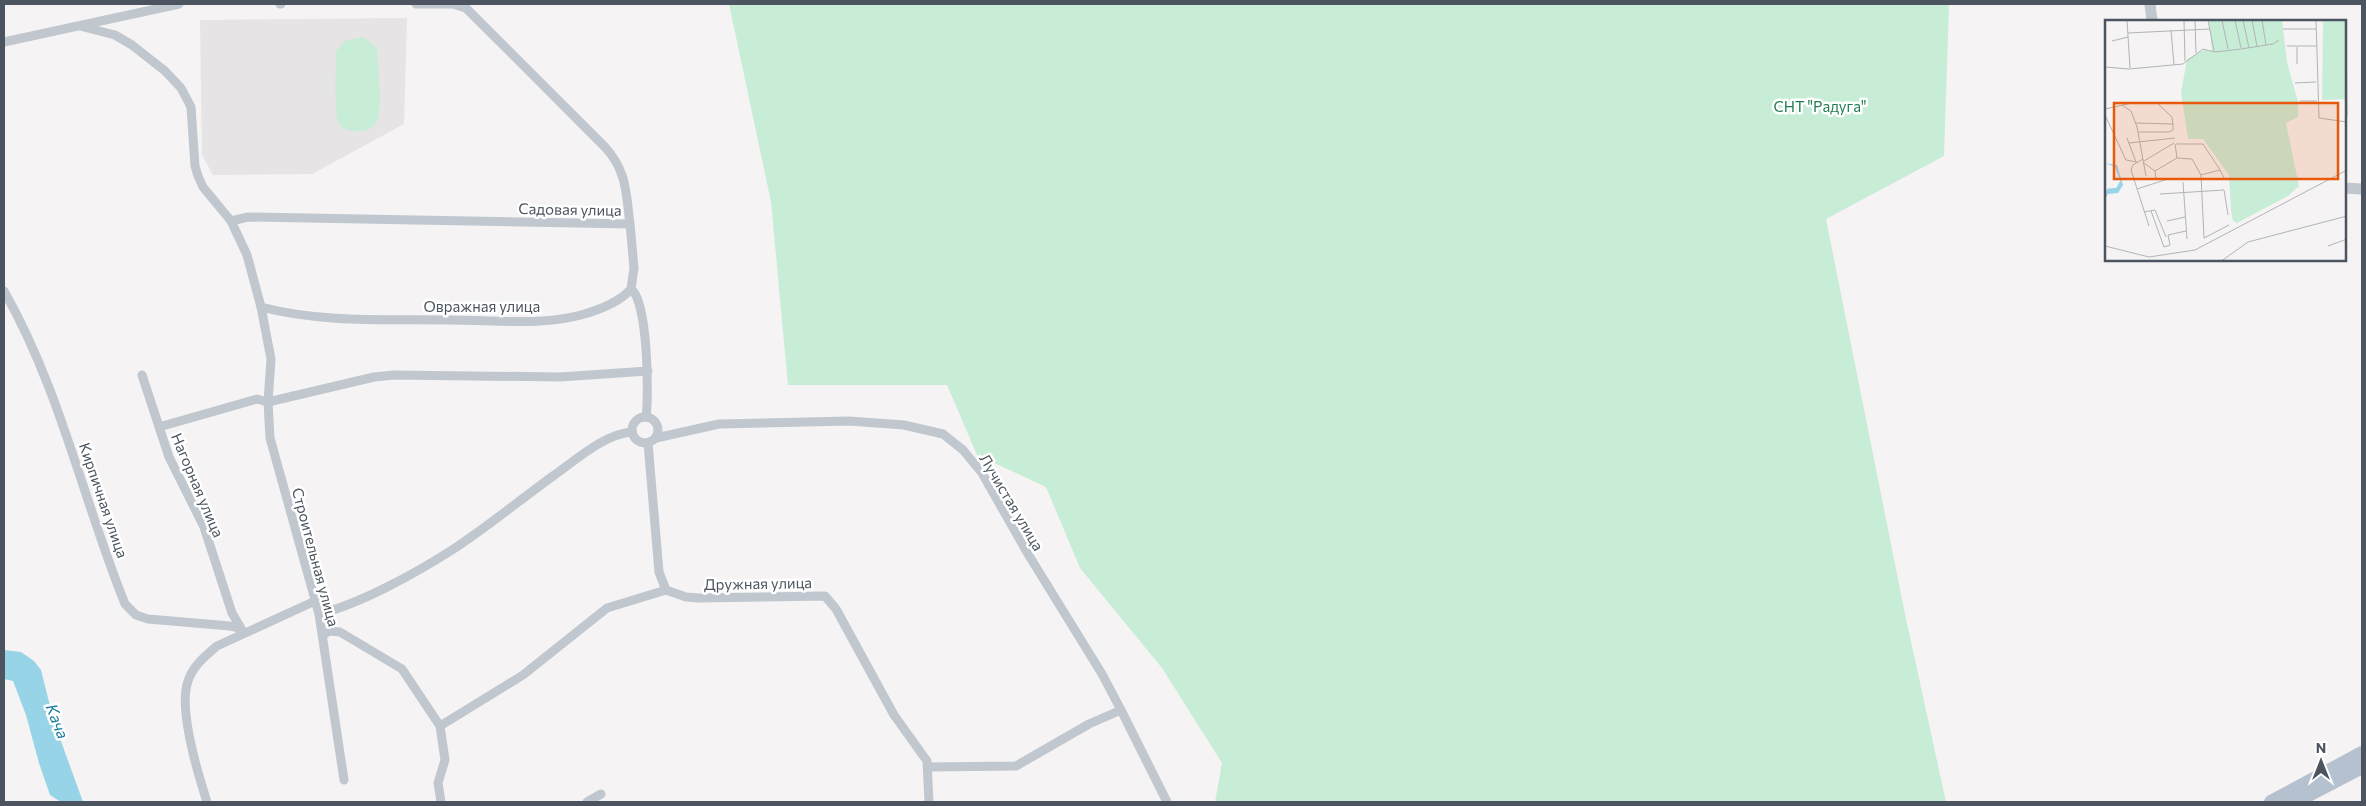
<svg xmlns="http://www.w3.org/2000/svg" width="2366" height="806" viewBox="0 0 2366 806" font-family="Commissioner,sans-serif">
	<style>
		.education { fill: #e6e4e4 }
		.green { fill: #c7edd7 }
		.water { fill: #97d4e7 }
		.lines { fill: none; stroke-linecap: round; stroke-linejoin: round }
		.minor { stroke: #c0c7ce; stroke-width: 9 }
		.tertiary { stroke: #c0c7ce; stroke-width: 11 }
		.primary { stroke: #b5c1cf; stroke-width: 14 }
		.labels { text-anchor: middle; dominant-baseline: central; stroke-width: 5; stroke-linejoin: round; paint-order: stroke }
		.park-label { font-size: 15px; fill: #207d51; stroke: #fff }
		.street-label { font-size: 15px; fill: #4c555f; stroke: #fff }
		.water-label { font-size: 16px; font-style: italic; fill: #187e9f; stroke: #fff }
		.inset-river { fill: none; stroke: #97d4e7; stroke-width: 2.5 }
		.inset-road { fill: none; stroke: #b1b4b8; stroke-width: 1 }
		.view { fill: #e8590c; fill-opacity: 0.15; stroke: #e8590c; stroke-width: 2.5 }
		.inset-edge { fill: none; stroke: #4c555f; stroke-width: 2.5 }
	</style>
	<rect width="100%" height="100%" fill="#f5f3f3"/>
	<path class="education" d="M407 18 404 124 312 174 213 175 202 155 200 20Z"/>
	<g class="green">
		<path d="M729 4H1949L1944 156 1826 219 1905 614 1946 802H1215L1222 763 1162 668 1080 568 1046 487 977 455 947 385H788L771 202Z"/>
		<path d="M362 37 369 41 377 49C378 66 382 104 378 118 374 134 348 135 339 124 334 117 336 63 336 51L345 41Z"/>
	</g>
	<path class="water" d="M4 650 21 652 34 661 41 670 54 722 83 802H61L50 795 39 763 26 715 13 681 4 679Z"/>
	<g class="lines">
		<g class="minor">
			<path d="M280 4H281"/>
			<path d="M80 26 115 35 132 45 165 71 181 88 191 107 195 166 198 176 203 187 231 221 247 255 261 307 271 359 268 402 270 438 319 614 344 780"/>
			<path d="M4 42 179 4"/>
			<path d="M231 221 248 217 630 224C626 193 627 171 605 147L466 8 453 4H416"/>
			<path d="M631 289C648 301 649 395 646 417"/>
			<path d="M4 291C60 389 83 500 125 604L136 615 148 619 230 626 238 628 244 633"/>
			<path d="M261 307C322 323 386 319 449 320 493 320 539 326 581 315 599 310 619 303 631 289L634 268 630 224"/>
			<path d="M142 375 169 457 204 527 232 613 242 630"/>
			<circle cx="645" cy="430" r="13"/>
			<path d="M159 427 257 399 268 402 374 377 394 375 560 377 648 371"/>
			<path d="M656 438 719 424 849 421 904 425 943 434 963 450 982 473 1028 554 1102 674 1121 710"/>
			<path d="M648 443 659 572 666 590 686 597 699 598 825 596 836 609 894 715 927 761 929 802"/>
			<path d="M319 614C360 604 416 573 452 550 487 527 520 500 553 476 576 460 604 434 632 432"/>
			<path d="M323 635 329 631 340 632 402 669 440 726 445 760 438 783 441 802"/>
			<path d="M440 726 523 675 607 608 666 590"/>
			<path d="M928 767 1016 766 1089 724 1121 710 1167 802"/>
			<path d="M207 802C198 774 178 709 188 681 193 666 205 656 217 646L315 601"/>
			<path d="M587 802 601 794"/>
		</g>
		<g class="tertiary">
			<path d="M2150 4 2152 21"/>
			<path d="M2345 188 2362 189"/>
		</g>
		<g class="primary">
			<path d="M2271 802 2362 753"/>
			<path d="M2295 802 2362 767"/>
		</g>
	</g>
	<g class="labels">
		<g class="park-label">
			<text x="1820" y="106">СНТ "Радуга"</text>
		</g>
		<g class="street-label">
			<text transform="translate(570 209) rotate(1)">Садовая улица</text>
			<text x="482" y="306">Овражная улица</text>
			<text transform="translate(198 485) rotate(67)">Нагорная улица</text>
			<text transform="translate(104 500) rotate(71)">Кирпичная улица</text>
			<text transform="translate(1012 502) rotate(59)">Лучистая улица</text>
			<text transform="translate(316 557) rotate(75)">Строительная улица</text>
			<text transform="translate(758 583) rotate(-1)">Дружная улица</text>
		</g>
		<g class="water-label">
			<text transform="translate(58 721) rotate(69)">Кача</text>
		</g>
	</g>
	<g transform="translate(2105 20)">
		<rect width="241" height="241" fill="#f5f3f3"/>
		<path d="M104 0H177L182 42 193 82V97L181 103 194 166 183 176 132 203 128 201 126 191 124 155 98 119H83L76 73 82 39 99 30 107 31ZM218 0H241V79L217 80Z" fill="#c7edd7"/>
		<path d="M0 143 12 145 18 165 13 173 2 174 0 179 1 172 13 169 16 163 10 147Z" fill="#97d4e7"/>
		<path class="inset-river" d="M0 177 3 170 12 169 16 162"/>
		<path class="inset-road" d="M22 0 25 48M79 0 80 41M90 0 91 33M103 0 109 31M117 0 123 29M130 0 136 28M138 0 144 28M147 0 152 26M157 0 161 25M211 0 214 98 242 102M241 0 242 96M178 9H211M66 10 69 45M23 13 105 9M7 21 23 17M182 26H211M192 44V27M0 47 24 49 78 44 98 29 110 32 136 29 168 24 174 20M190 63 211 62M195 81H212M17 85 26 91 32 107 41 156M0 89 27 83H52L67 97 68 104 31 103M0 95 21 140 32 142M33 112H64L68 110V104M22 118 31 142M24 123 70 118M70 124 72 138 87 139 96 155 99 218 124 205M71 124H98L115 150M38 139 28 145 26 150 44 206M39 141 69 123M39 143 50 151 51 160M50 151 72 138M96 155 115 150 120 160M78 162 82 219M32 169 66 158M55 174 119 170 123 195M46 191 59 227 65 225 63 215 81 211M39 192 50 190 61 217M62 201 80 197M0 226 44 237 90 230 242 150M223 226 242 219M115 242 143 222 242 196"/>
		<path class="view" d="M9 83H233V159H9Z"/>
		<rect width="241" height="241" class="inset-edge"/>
	</g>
	<rect width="2366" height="806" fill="none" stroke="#4c555f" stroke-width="10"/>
	<g transform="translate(2321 761)" stroke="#ffffff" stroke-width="4" paint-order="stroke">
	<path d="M0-4L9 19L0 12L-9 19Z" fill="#4c555f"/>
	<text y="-8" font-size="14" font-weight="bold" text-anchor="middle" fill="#4c555f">N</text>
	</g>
</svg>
